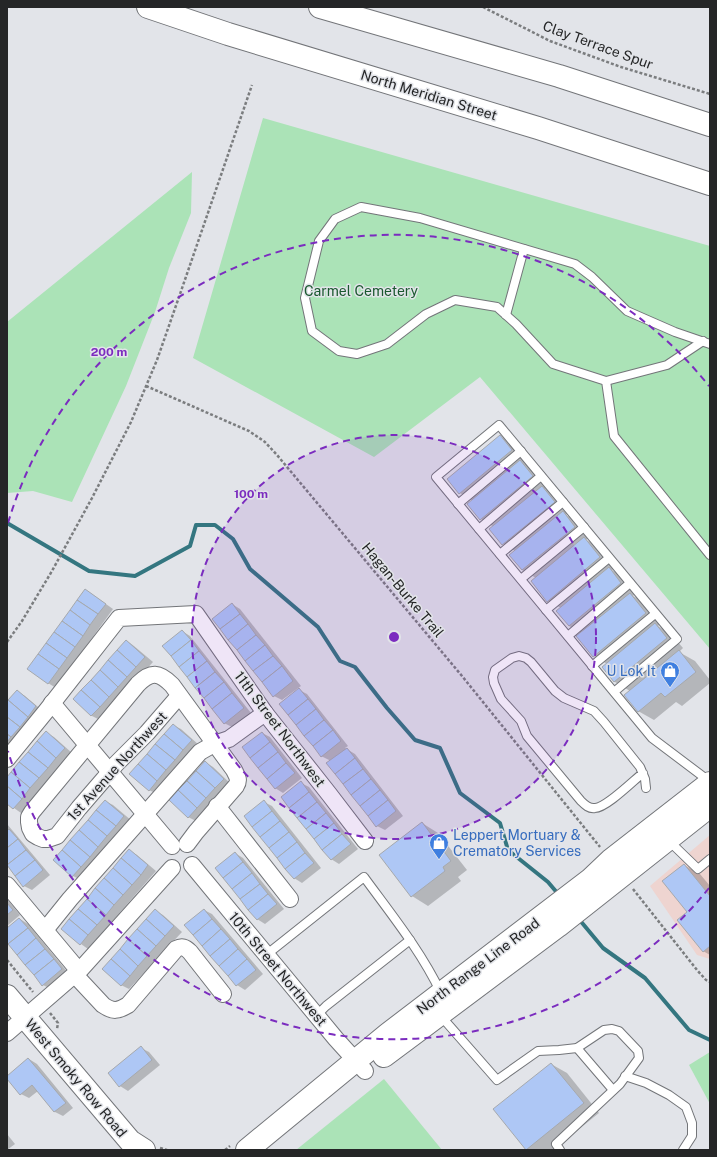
<svg xmlns="http://www.w3.org/2000/svg" width="717" height="1157" viewBox="0 0 717 1157" font-family="'Public Sans',sans-serif">
	<style>
		.commercial { fill: #eed4d0 }
		.green { fill: #abe3b7 }
		.shadow { fill: #0003 }
		.lines { fill: none; stroke-linecap: round; stroke-linejoin: round }
		.stream { stroke: #347680; stroke-width: 4 }
		.building { fill: #aec7f5; stroke: #a6a9ad }
		.lane-casing { stroke: #737579; stroke-width: 10 }
		.street-casing { stroke: #737579; stroke-width: 18 }
		.secondary-casing { stroke: #737579; stroke-width: 24 }
		.highway-casing { stroke: #737579; stroke-width: 24 }
		.path { stroke: #7b7d7f; stroke-width: 2.5; stroke-dasharray: 3 2; stroke-linecap: butt }
		.lane { stroke: #fff; stroke-width: 8 }
		.street { stroke: #fff; stroke-width: 16 }
		.secondary { stroke: #fff; stroke-width: 22 }
		.highway { stroke: #fff; stroke-width: 22 }
		.ring { fill: none; stroke: #7b2cbf; stroke-width: 2; stroke-dasharray: 7 5 }
		.labels { text-anchor: middle; dominant-baseline: central; stroke-width: 3; stroke-linejoin: round; paint-order: stroke }
		.street-label { font-size: 14px; fill: #252627; stroke: #e2e4e9 }
		.park-label { font-size: 14px; fill: #1a592f; stroke: #e2e4e9 }
		.shop-label { font-size: 14px; fill: #366cbe; stroke: #e2e4e9; text-anchor: end }
		.centre { fill: #7b2cbf; stroke: #e2e4e9; stroke-width: 2 }
		.ring-label { font-size: 12px; text-anchor: middle; font-weight: bold; fill: #7b2cbf; stroke: #e2e4e9; stroke-width: 3; stroke-linejoin: round; paint-order: stroke }
	</style>
	<rect width="100%" height="100%" fill="#e2e4e9"/>
	<path class="commercial" d="M710 835V959L697 955 650 886Z"/>
	<g class="green">
		<path d="M263 118 710 246V649L480 377 374 457 193 358Z"/>
		<path d="M192 172 191 213 169 268 155 312 126 386 72 502 33 491 7 493V322Z"/>
		<path d="M710 1052V1104L689 1065Z"/>
		<path d="M384 1079 442 1150H296Z"/>
	</g>
	<g class="shadow">
		<path d="M500 436 516 445 528 460 524 463 536 471 549 485 545 489 558 496 570 511 566 515 579 522 590 536 586 540 600 547 616 567 612 570 625 578 637 592 633 596 646 603 662 622 658 626 671 634 683 648 679 652 695 661 710 680V683L682 706 676 702 654 720 638 711 630 691 615 682 603 667 607 664 594 656 582 633 569 626 561 608 548 601 536 578 522 570 515 551 503 544 494 527 481 519 473 501 460 493Z"/>
		<path d="M86 590 113 609 56 688 48 683Z"/>
		<path d="M232 604 240 609 301 686 282 700 274 696Z"/>
		<path d="M182 631 190 636 251 713 232 727 224 723Z"/>
		<path d="M127 641 134 646 153 662 100 720 92 716 74 699Z"/>
		<path d="M299 690 307 694 348 746 345 748 355 754 403 816 385 830 377 826 331 761 321 756Z"/>
		<path d="M17 691 25 696 44 712 7 749V704Z"/>
		<path d="M173 725 181 729 199 745 157 794 149 790Z"/>
		<path d="M46 733 54 737 72 753 21 813 14 808 7 802V778Z"/>
		<path d="M262 733 270 737 302 778 283 793 275 788Z"/>
		<path d="M205 762 213 767 231 784 196 821 188 817Z"/>
		<path d="M301 783 309 787 358 849 339 864 331 859Z"/>
		<path d="M105 801 113 805 132 821 81 880 73 876Z"/>
		<path d="M264 802 272 806 321 868 302 883 294 878Z"/>
		<path d="M422 823 438 833 467 870 458 877 461 881 428 906 412 896Z"/>
		<path d="M7 824 50 875 32 890 24 886 7 865Z"/>
		<path d="M129 850 137 855 156 871 88 949 81 944Z"/>
		<path d="M235 853 243 858 284 909 265 924 257 919Z"/>
		<path d="M684 865 700 874 710 886V955L703 951 688 912Z"/>
		<path d="M7 899 20 915 7 926Z"/>
		<path d="M204 910 212 914 263 974 245 990 237 985 186 925Z"/>
		<path d="M155 911 163 915 182 932 129 989 121 985Z"/>
		<path d="M20 919 28 924 69 974 51 989 43 985 7 941V929Z"/>
		<path d="M141 1048 149 1052 160 1065 128 1091 120 1086Z"/>
		<path d="M29 1059 37 1064 73 1108 63 1116 55 1112 38 1091 29 1098 21 1094 7 1077Z"/>
		<path d="M551 1064 567 1073 599 1113 553 1150H527Z"/>
		<path d="M7 1134 15 1144 7 1150Z"/>
	</g>
	<g class="lines">
		<g class="stream">
			<path d="M7 523 89 571 135 576 190 546 196 525H215L233 539 250 569 318 627 340 661 355 667 387 708 415 740 440 748 460 793 500 823 508 850 548 882 559 895"/>
			<path d="M578 918 603 948 645 978 689 1030 710 1040"/>
		</g>
	</g>
	<g class="building">
		<path d="M500 435 512 450 459 494 447 479Z"/>
		<path d="M520 460 533 476 480 520 467 504Z"/>
		<path d="M542 486 555 502 502 545 489 529Z"/>
		<path d="M563 511 575 527 522 570 509 555Z"/>
		<path d="M584 537 600 557 547 602 531 581Z"/>
		<path d="M609 567 621 583 569 626 556 611Z"/>
		<path d="M85 589 106 604 98 614 77 600Z"/>
		<path d="M630 593 646 613 593 657 576 636Z"/>
		<path d="M77 600 98 614 90 625 70 610Z"/>
		<path d="M232 603 240 614 220 629 212 619Z"/>
		<path d="M70 610 90 625 83 636 62 621Z"/>
		<path d="M240 614 248 624 228 640 220 629Z"/>
		<path d="M62 621 83 636 75 647 54 632Z"/>
		<path d="M655 623 667 638 614 682 602 667Z"/>
		<path d="M248 624 256 635 237 650 228 640Z"/>
		<path d="M182 630 191 640 171 656 162 646Z"/>
		<path d="M54 632 75 647 67 658 46 643Z"/>
		<path d="M256 635 265 645 245 661 237 650Z"/>
		<path d="M126 640 145 657 136 667 117 650Z"/>
		<path d="M191 640 199 651 179 667 171 656Z"/>
		<path d="M46 643 67 658 59 669 38 654Z"/>
		<path d="M265 645 273 656 253 671 245 661Z"/>
		<path d="M117 650 136 667 127 677 108 660Z"/>
		<path d="M679 650 696 672 665 697 661 693 638 712 624 695Z"/>
		<path d="M199 651 207 661 187 677 179 667Z"/>
		<path d="M38 654 59 669 48 684 27 669Z"/>
		<path d="M273 656 282 666 262 682 253 671Z"/>
		<path d="M108 660 127 677 118 687 100 670Z"/>
		<path d="M207 661 215 672 195 688 187 677Z"/>
		<path d="M282 666 293 681 273 697 262 682Z"/>
		<path d="M100 670 118 687 109 697 91 680Z"/>
		<path d="M215 672 224 682 204 698 195 688Z"/>
		<path d="M91 680 109 697 100 707 81 690Z"/>
		<path d="M224 682 232 693 212 709 204 698Z"/>
		<path d="M299 688 308 699 288 715 279 704Z"/>
		<path d="M17 690 36 706 28 717 8 700Z"/>
		<path d="M81 690 100 707 91 716 73 699Z"/>
		<path d="M232 693 244 708 224 724 212 709Z"/>
		<path d="M308 699 316 709 296 725 288 715Z"/>
		<path d="M8 700 28 717 20 727 7 717V702Z"/>
		<path d="M316 709 324 720 304 736 296 725Z"/>
		<path d="M7 717 20 727 11 737 7 734Z"/>
		<path d="M324 720 333 730 313 746 304 736Z"/>
		<path d="M173 724 192 740 183 750 164 734Z"/>
		<path d="M333 730 341 741 321 757 313 746Z"/>
		<path d="M46 731 65 748 56 758 37 741Z"/>
		<path d="M262 732 270 742 250 758 242 747Z"/>
		<path d="M7 734 11 737 7 742Z"/>
		<path d="M164 734 183 750 175 760 155 744Z"/>
		<path d="M37 741 56 758 48 768 28 752Z"/>
		<path d="M270 742 278 752 258 768 250 758Z"/>
		<path d="M155 744 175 760 166 770 147 754Z"/>
		<path d="M347 748 355 758 335 774 326 763Z"/>
		<path d="M28 752 48 768 39 778 19 762Z"/>
		<path d="M278 752 286 763 267 779 258 768Z"/>
		<path d="M147 754 166 770 157 781 138 764Z"/>
		<path d="M355 758 363 769 343 784 335 774Z"/>
		<path d="M205 761 224 779 215 788 196 771Z"/>
		<path d="M19 762 39 778 30 788 11 772Z"/>
		<path d="M286 763 295 773 275 789 267 779Z"/>
		<path d="M138 764 157 781 149 791 129 774Z"/>
		<path d="M363 769 371 779 351 795 343 784Z"/>
		<path d="M196 771 215 788 206 798 187 781Z"/>
		<path d="M11 772 30 788 22 799 7 786V777Z"/>
		<path d="M371 779 380 790 360 806 351 795Z"/>
		<path d="M187 781 206 798 197 808 178 790Z"/>
		<path d="M301 781 309 792 289 808 281 797Z"/>
		<path d="M7 786 22 799 13 809 7 804Z"/>
		<path d="M178 790 197 808 188 818 169 800Z"/>
		<path d="M380 790 388 800 368 816 360 806Z"/>
		<path d="M309 792 317 802 297 818 289 808Z"/>
		<path d="M105 800 124 816 116 826 96 810Z"/>
		<path d="M264 800 272 811 252 827 244 816Z"/>
		<path d="M388 800 396 811 376 827 368 816Z"/>
		<path d="M317 802 326 813 306 829 297 818Z"/>
		<path d="M96 810 116 826 107 836 88 820Z"/>
		<path d="M272 811 280 821 260 837 252 827Z"/>
		<path d="M326 813 334 823 314 839 306 829Z"/>
		<path d="M88 820 107 836 98 847 79 830Z"/>
		<path d="M280 821 289 832 269 848 260 837Z"/>
		<path d="M422 822 451 861 443 867 445 871 411 897 379 855Z"/>
		<path d="M334 823 342 834 322 850 314 839Z"/>
		<path d="M9 829 18 839 7 848V831Z"/>
		<path d="M79 830 98 847 90 857 70 840Z"/>
		<path d="M289 832 297 842 277 858 269 848Z"/>
		<path d="M342 834 351 844 331 860 322 850Z"/>
		<path d="M18 839 26 850 7 865V848Z"/>
		<path d="M70 840 90 857 81 867 62 850Z"/>
		<path d="M297 842 305 853 285 869 277 858Z"/>
		<path d="M129 849 148 865 141 875 121 858Z"/>
		<path d="M26 850 35 860 15 876 7 865Z"/>
		<path d="M62 850 81 867 72 877 53 860Z"/>
		<path d="M235 852 243 862 223 878 215 868Z"/>
		<path d="M305 853 314 863 294 879 285 869Z"/>
		<path d="M121 858 141 875 132 885 113 868Z"/>
		<path d="M35 860 43 870 23 887 15 876Z"/>
		<path d="M243 862 252 873 232 889 223 878Z"/>
		<path d="M684 864 710 896V946L703 952 677 920 687 912 662 881Z"/>
		<path d="M113 868 132 885 123 895 104 878Z"/>
		<path d="M252 873 260 884 240 899 232 889Z"/>
		<path d="M104 878 123 895 114 905 95 888Z"/>
		<path d="M260 884 268 894 248 910 240 899Z"/>
		<path d="M95 888 114 905 106 915 87 899Z"/>
		<path d="M268 894 277 904 257 920 248 910Z"/>
		<path d="M87 899 106 915 97 925 78 909Z"/>
		<path d="M7 903 13 910 7 915Z"/>
		<path d="M78 909 97 925 88 935 69 919Z"/>
		<path d="M155 909 174 926 165 936 146 919Z"/>
		<path d="M204 909 212 919 193 935 184 925Z"/>
		<path d="M19 918 28 928 8 944 7 943V928Z"/>
		<path d="M69 919 88 935 80 945 61 929Z"/>
		<path d="M146 919 165 936 156 946 137 929Z"/>
		<path d="M212 919 221 929 202 946 193 935Z"/>
		<path d="M28 928 36 938 17 955 8 944Z"/>
		<path d="M137 929 156 946 147 956 128 939Z"/>
		<path d="M221 929 230 939 210 956 202 946Z"/>
		<path d="M36 938 45 949 25 965 17 955Z"/>
		<path d="M128 939 147 956 138 966 120 949Z"/>
		<path d="M230 939 238 949 219 966 210 956Z"/>
		<path d="M45 949 54 959 34 975 25 965Z"/>
		<path d="M120 949 138 966 130 976 111 959Z"/>
		<path d="M238 949 247 959 228 976 219 966Z"/>
		<path d="M54 959 62 969 42 986 34 975Z"/>
		<path d="M111 959 130 976 121 986 102 969Z"/>
		<path d="M247 959 256 970 236 986 228 976Z"/>
		<path d="M141 1046 152 1060 119 1087 108 1073Z"/>
		<path d="M28 1058 66 1103 54 1112 32 1085 20 1095 7 1079V1076Z"/>
		<path d="M551 1063 584 1103 526 1150 493 1109Z"/>
	</g>
	<g class="lines">
		<g class="lane-casing">
			<g id="lane">
				<path d="M506 315 524 249"/>
				<path d="M710 344 675 332 627 311 592 277 575 264 420 218 361 207 335 219 319 241 305 298 312 331 339 351 357 354 387 344 426 314 455 300 497 307 516 324 553 364 606 381 614 436 710 555"/>
				<path d="M606 381 667 365 703 341"/>
				<path d="M458 504 521 451"/>
				<path d="M479 529 541 476"/>
				<path d="M500 554 563 502"/>
				<path d="M521 579 584 527"/>
				<path d="M546 610 609 558"/>
				<path d="M568 636 630 583"/>
				<path d="M592 666 655 614"/>
				<path d="M614 692 677 639 499 425 436 477 652 738 709 781"/>
				<path d="M643 773C633 781 606 808 595 808 589 809 585 805 581 801L527 736 521 721 501 699 494 683 493 677 495 670 512 658 519 656 526 658 531 662 555 691 564 698 594 711 604 722 640 767 645 779 646 788"/>
				<path d="M668 840 698 869 710 859"/>
				<path d="M266 955 364 877C391 914 421 951 441 993"/>
				<path d="M317 1015 326 1006 410 940"/>
				<path d="M440 1015 497 1080 538 1051 559 1050 577 1048 604 1030 612 1029 619 1031 638 1051 639 1058 620 1084 556 1144 560 1150"/>
				<path d="M577 1048 613 1090"/>
				<path d="M625 1076 646 1083 669 1095 686 1107 692 1123V1136L683 1150"/>
			</g>
		</g>
		<g class="street-casing">
			<g id="street">
				<path d="M179 696 147 733 116 764 104 779 79 808 57 836 48 839H43L38 837 33 834 30 828 29 822V817L32 812 138 684C151 671 159 672 172 685L234 770C237 776 240 780 236 786L196 832 187 844"/>
				<path d="M52 703 172 846"/>
				<path d="M7 759 47 710 119 618 196 614 265 713 329 794 365 841"/>
				<path d="M217 806 290 899"/>
				<path d="M192 865 336 1039 365 1071"/>
				<path d="M7 885 79 971"/>
				<path d="M45 930 70 899 200 752 214 744 229 739 265 713"/>
				<path d="M75 975 103 1005C113 1012 118 1011 128 1005L176 949C182 946 185 947 190 952L223 994"/>
				<path d="M7 1033 81 969 172 868"/>
			</g>
		</g>
		<g class="secondary-casing">
			<g id="secondary">
				<path d="M7 996 130 1141 144 1150"/>
				<path d="M384 1056 558 926 710 806"/>
				<path d="M247 1150 388 1034 591 879 611 860 710 783"/>
			</g>
		</g>
		<g class="highway-casing">
			<g id="highway">
				<path d="M148 7 228 34 538 128 710 184"/>
				<path d="M320 7 559 76 710 125"/>
			</g>
		</g>
		<g class="path">
			<path d="M483 7 550 41 621 67 710 94"/>
			<path d="M146 386 249 431 265 442 277 455 462 676 600 847"/>
			<path d="M7 642 22 621 52 571 92 498 131 422 157 360 179 297 252 85"/>
			<path d="M633 889 697 970 706 980 710 982"/>
			<path d="M7 960 33 992"/>
			<path d="M50 1013 58 1023 57 1029"/>
			<path d="M160 1148 167 1150"/>
			<path d="M225 1150 230 1146"/>
		</g>
		<use href="#lane" class="lane"/>
		<use href="#street" class="street"/>
		<use href="#secondary" class="secondary"/>
		<use href="#highway" class="highway"/>
	</g>
	<circle cx="394" cy="637" r="202" fill="#7b2cbf" fill-opacity=".12"/>
	<g class="ring">
		<circle cx="394" cy="637" r="202"/>
		<path d="M709 888A403 403 0 0 1 8 751M8 523A403 403 0 0 1 709 386"/>
	</g>
	<defs>
		<g id="shop-pin" transform="scale(1)"><path d="M0 17L-7.5 6A9.5 9.5 0 1 1 7.5 6Z" fill="#3f7fe0" stroke="#e2e4e9"/><path d="M-5-2.5h2.3a2.7 3.5 0 0 1 5.4 0H5L5.5 6h-11ZM-1.5-2.5h3a1.5 2.3 0 0 0-3 0Z" fill="#fff"/></g>
	</defs>
	<g fill-rule="evenodd">
		<use href="#shop-pin" x="670" y="671"/>
		<use href="#shop-pin" x="439" y="843"/>
	</g>
	<g class="labels">
		<g class="street-label">
			<text transform="translate(598 45) rotate(20)">Clay Terrace Spur</text>
			<text transform="translate(429 95) rotate(17)">North Meridian Street</text>
			<text transform="translate(403 590) rotate(50)">Hagan-Burke Trail</text>
			<text transform="translate(280 729) rotate(53)">11th Street Northwest</text>
			<text transform="translate(117 766) rotate(-48)">1st Avenue Northwest</text>
			<text transform="translate(478 966) rotate(-37)">North Range Line Road</text>
			<text transform="translate(278 969) rotate(50)">10th Street Northwest</text>
			<text transform="translate(76 1078) rotate(50)">West Smoky Row Road</text>
		</g>
		<g class="park-label">
			<text x="361" y="291">Carmel Cemetery</text>
		</g>
		<g class="shop-label">
			<text x="656" y="671">U Lok It</text>
			<text x="453" y="835" text-anchor="start">Leppert Mortuary &amp;<tspan x="453" dy="16">Crematory Services</tspan></text>
		</g>
	</g>
	<circle cx="394" cy="637" r="6" class="centre"/>
	<g class="ring-label">
		<text x="109" y="356">200 m</text>
		<text x="251" y="498">100 m</text>
	</g>
	<rect width="717" height="1157" fill="none" stroke="#252627" stroke-width="16"/>
</svg>
